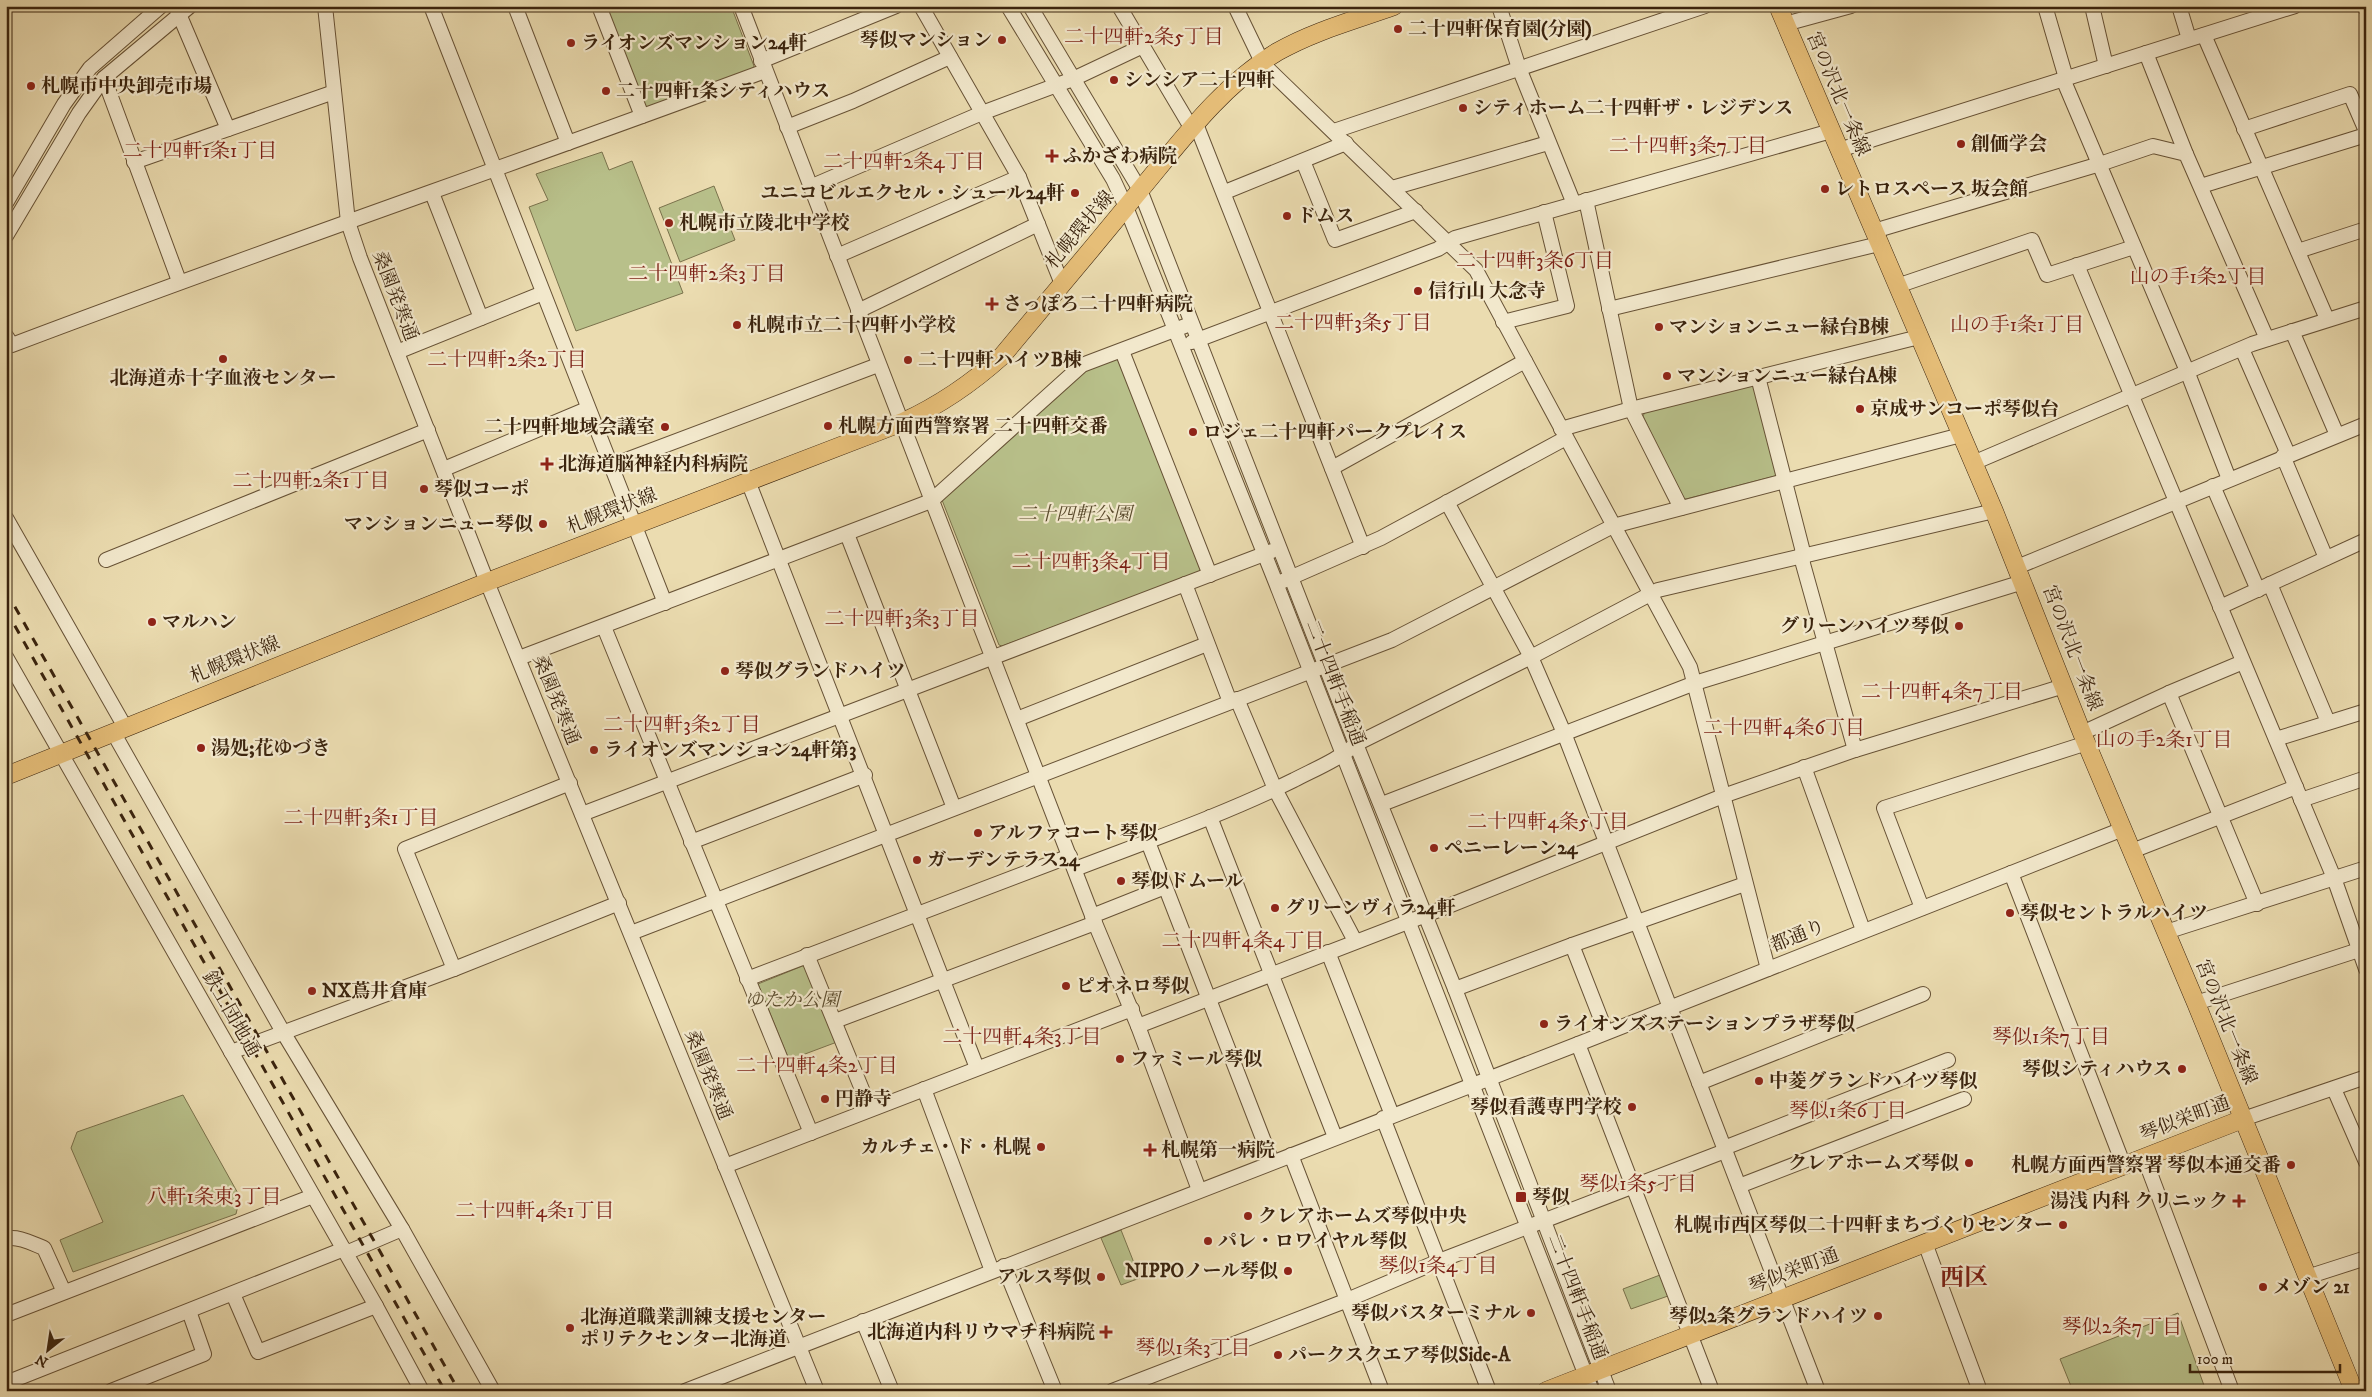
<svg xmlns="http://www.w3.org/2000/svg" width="2372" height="1397" viewBox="0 0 2372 1397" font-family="'IM FELL DW Pica','Noto Serif JP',serif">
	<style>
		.green { fill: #b8c08a; stroke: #7a724c }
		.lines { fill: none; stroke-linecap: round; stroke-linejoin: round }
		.minor-casing { stroke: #675236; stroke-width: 16 }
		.major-casing { stroke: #3b240e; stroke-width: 19 }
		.minor { stroke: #f2e8cc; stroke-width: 14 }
		.major { stroke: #e6be78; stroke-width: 18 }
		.rail { stroke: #3b240e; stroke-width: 3; stroke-dasharray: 9 9; stroke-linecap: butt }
		.poi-dot { fill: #8f2418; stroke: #f2e8cc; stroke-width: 2 }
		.labels { text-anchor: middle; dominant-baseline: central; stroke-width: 4.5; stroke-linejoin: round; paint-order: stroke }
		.poi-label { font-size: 19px; font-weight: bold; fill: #3b240e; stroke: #f2e8cc; text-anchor: start }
		.street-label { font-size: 19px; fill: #3b240e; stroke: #f2e8cc }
		.park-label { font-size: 19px; font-style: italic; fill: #5a4b2d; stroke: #f2e8cc }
		.neighbourhood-label { font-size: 20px; fill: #7a1f14; stroke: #f2e8cc }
		.district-label { font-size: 24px; font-weight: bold; fill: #7a1f14; stroke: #f2e8cc }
	</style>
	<rect width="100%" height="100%" fill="#ebdcb0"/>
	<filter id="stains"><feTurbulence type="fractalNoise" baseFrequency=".004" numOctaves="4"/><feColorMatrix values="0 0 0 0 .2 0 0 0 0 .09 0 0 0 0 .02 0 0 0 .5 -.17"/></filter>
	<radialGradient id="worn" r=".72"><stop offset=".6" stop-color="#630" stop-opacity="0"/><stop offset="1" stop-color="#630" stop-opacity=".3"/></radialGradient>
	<g class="green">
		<path d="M606 6H731L754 66 753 70 646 109Z"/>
		<path d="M602 152 609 170 632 161 683 293 576 331 529 207 548 200 536 174Z"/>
		<path d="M714 186 735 240 680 262 659 208Z"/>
		<path d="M1119 358 1202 571 1002 646 999 645 942 500 1086 371Z"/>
		<path d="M1751 385 1755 387 1777 473 1775 476 1686 499 1682 498 1643 416 1645 412Z"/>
		<path d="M805 965 837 1042 789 1060 758 984Z"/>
		<path d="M183 1095 240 1197 236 1214 73 1272 60 1240 103 1222 71 1148 77 1132Z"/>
		<path d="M1121 1230 1140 1278 1121 1285 1101 1238Z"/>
		<path d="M1660 1275 1668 1296 1631 1309 1623 1289Z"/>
		<path d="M2178 1313 2206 1391H2073L2060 1359Z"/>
	</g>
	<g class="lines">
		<g class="minor-casing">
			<g id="minor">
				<path d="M325 6 348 222 360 258 487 582 817 1391"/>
				<path d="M431 6 665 603"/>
				<path d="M515 6 568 143"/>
				<path d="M599 6 642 116"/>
				<path d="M741 6 1095 923 1138 1026 1199 1190"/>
				<path d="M921 6 1019 177 1062 284"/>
				<path d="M1008 6 1113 179 1126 207 1276 583 1592 1391"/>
				<path d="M1030 6 1140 190 1356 744 1455 989 1609 1391"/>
				<path d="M1119 6 1192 129"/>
				<path d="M1235 6 1263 64 1476 270 1690 667 1768 969"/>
				<path d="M1499 6 1519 68 1574 204"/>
				<path d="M2045 6 2066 78"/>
				<path d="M2092 6 2106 66"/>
				<path d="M2179 6 2189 39"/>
				<path d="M2365 6 2366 9"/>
				<path d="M176 7 228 129"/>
				<path d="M1785 24 1851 6"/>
				<path d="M2204 35 2327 319"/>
				<path d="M2146 53 2186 154"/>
				<path d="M761 61 896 6"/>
				<path d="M104 78 179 281"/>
				<path d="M2063 79 2187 371 2229 479"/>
				<path d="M1196 124 1363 547"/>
				<path d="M787 127 853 101 950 57"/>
				<path d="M2244 129 2350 94 2366 131"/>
				<path d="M1334 131 1705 6"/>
				<path d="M1839 150 2295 6"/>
				<path d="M1303 161 1335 240 1416 211"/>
				<path d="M134 162 334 92"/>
				<path d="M2201 186 2366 135"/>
				<path d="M810 187 982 113 1073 79 1143 46"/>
				<path d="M1392 188 1548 143"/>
				<path d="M1225 192 1346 143"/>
				<path d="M432 193 481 318"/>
				<path d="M1586 200 1631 409 1681 508"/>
				<path d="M6 203 64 104 90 68 161 6"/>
				<path d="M1874 231 2100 164 2153 146 2186 154 2267 339"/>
				<path d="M6 236 79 113 104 78 190 6"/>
				<path d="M2298 251 2366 229"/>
				<path d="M837 256 1019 177"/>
				<path d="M2077 265 2334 878 2366 969"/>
				<path d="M1897 286 2032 240 2047 275 2134 247"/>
				<path d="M1609 309 1879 244"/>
				<path d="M858 311 1038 224"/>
				<path d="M1503 322 1567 306 1544 212"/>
				<path d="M2292 331 2337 435"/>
				<path d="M6 336 12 345C262 250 515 164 765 71"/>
				<path d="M1192 342 1438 249 1455 238 1831 131"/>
				<path d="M2242 349 2288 454"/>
				<path d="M1122 351 1210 575"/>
				<path d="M397 352 543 293"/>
				<path d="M1758 377 1802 548 1803 564 1855 750"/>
				<path d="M1561 429 1631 409 1919 337"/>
				<path d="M2283 456 2326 558"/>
				<path d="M1973 463 2252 344 2366 308"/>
				<path d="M610 466 878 365"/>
				<path d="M1332 468 1525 361"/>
				<path d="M444 469 587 409"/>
				<path d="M748 481 977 1068"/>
				<path d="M2213 486 2258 590"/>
				<path d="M1447 502 1531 657 1564 733 1818 1391"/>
				<path d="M6 518 125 727"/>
				<path d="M847 534 954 808"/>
				<path d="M106 560 428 430"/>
				<path d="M2017 567 2366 424"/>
				<path d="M1283 581 1381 538 1566 438"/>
				<path d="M1185 584 1230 702"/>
				<path d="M2270 584 2328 722"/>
				<path d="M2220 607 2366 540"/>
				<path d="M604 627 811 1133"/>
				<path d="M6 657 376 1306 422 1391"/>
				<path d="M519 658 931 501 1082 365 1185 326"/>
				<path d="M2169 693 2257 904"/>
				<path d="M1237 699 1275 789 1355 941"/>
				<path d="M1017 719 1207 644"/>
				<path d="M113 732 283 1032 402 1229 493 1391"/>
				<path d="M2082 733 2169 693 2243 662"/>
				<path d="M2276 739 2366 711"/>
				<path d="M1804 767 1863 930"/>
				<path d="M2301 800 2366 778"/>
				<path d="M1382 804 1695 683 2023 582"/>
				<path d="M582 814 1272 551"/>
				<path d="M1210 817 1335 1137"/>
				<path d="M691 842 865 775"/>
				<path d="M1148 842 1272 1162"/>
				<path d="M2132 851 2296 787"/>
				<path d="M1075 869C1148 841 1223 815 1294 780 1315 769 1338 760 1356 744L1531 657 1658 590 1994 511"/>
				<path d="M2011 873 2124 1166"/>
				<path d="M1922 908 1884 808 2087 743"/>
				<path d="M1092 916 1165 887"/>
				<path d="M2166 932 2366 868"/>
				<path d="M631 933 1392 640 1613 526 1961 435"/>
				<path d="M1572 945 1606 1032"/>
				<path d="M1328 952 1392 1115"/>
				<path d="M807 955 870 1109"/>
				<path d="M454 969 405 849 570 783"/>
				<path d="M747 979 1070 856"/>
				<path d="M1455 989 1572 945 1745 884"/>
				<path d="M2196 1003 2365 948"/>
				<path d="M835 1021 1095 923"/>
				<path d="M1138 1026 1426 915 1723 796 1855 750 2064 686"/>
				<path d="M1578 1044 1712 1391"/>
				<path d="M231 1052 454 969 619 903"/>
				<path d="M1699 1083 1923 994"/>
				<path d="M924 1089 992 1271"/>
				<path d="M2334 1089 2366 1162"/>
				<path d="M1383 1118 1489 1391"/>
				<path d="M2243 1119 2366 1077"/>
				<path d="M1724 1148 1948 1060"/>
				<path d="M1291 1155 1382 1391"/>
				<path d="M2144 1157 2232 1391"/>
				<path d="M725 1166 1132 1009"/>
				<path d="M1739 1186 1964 1099"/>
				<path d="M6 1239C17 1235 33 1244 44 1248L64 1292"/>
				<path d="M1925 1243 1980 1391"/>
				<path d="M346 1253 402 1229"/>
				<path d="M1004 1266 1055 1391"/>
				<path d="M2307 1277 2366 1258"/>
				<path d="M233 1294 258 1352 376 1306"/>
				<path d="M6 1315 313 1196"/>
				<path d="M863 1321 892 1391"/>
				<path d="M6 1383 344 1249"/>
				<path d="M111 1391 204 1354 189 1311"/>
				<path d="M685 1391 1578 1044 2123 829"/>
				<path d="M1112 1391 1340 1303 1439 1261 1725 1151"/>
			</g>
		</g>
		<g class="major-casing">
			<g id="major">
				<path d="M1778 6 1994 511 2082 733 2196 1003 2354 1391"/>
				<path d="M6 776 487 582 903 422C940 405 972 383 1002 356 1049 300 1095 245 1141 189 1181 141 1222 85 1277 52 1314 31 1355 20 1394 6"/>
				<path d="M1546 1391 2243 1119"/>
			</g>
		</g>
		<use href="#minor" class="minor"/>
		<use href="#major" class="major"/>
		<g class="rail">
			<path d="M6 591 459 1391"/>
			<path d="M6 610 445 1391"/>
		</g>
	</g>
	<g class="poi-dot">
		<circle cx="1398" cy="29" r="5"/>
		<circle cx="1002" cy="40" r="5"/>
		<circle cx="571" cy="43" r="5"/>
		<circle cx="1114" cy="80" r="5"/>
		<circle cx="31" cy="86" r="5"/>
		<circle cx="606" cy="91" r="5"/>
		<circle cx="1463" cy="108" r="5"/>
		<circle cx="1961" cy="144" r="5"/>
		<path d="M1049.5 148.5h5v5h5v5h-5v5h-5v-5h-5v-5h5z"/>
		<circle cx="1825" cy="189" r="5"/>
		<circle cx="1075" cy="193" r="5"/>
		<circle cx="1287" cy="216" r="5"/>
		<circle cx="669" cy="223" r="5"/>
		<circle cx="1418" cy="291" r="5"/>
		<path d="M989.5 296.5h5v5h5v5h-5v5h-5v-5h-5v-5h5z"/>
		<circle cx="737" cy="325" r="5"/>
		<circle cx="1659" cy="327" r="5"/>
		<circle cx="223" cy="359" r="5"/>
		<circle cx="908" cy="360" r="5"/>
		<circle cx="1667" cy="376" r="5"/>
		<circle cx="1860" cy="409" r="5"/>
		<circle cx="828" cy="426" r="5"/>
		<circle cx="665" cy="427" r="5"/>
		<circle cx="1193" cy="432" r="5"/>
		<path d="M544.5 456.5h5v5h5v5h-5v5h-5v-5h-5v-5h5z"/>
		<circle cx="424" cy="489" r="5"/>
		<circle cx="543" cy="524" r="5"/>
		<circle cx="152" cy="622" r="5"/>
		<circle cx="1959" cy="626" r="5"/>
		<circle cx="725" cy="671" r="5"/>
		<circle cx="201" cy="748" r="5"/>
		<circle cx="594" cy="750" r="5"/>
		<circle cx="978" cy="833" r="5"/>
		<circle cx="1434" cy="848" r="5"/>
		<circle cx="917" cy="860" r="5"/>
		<circle cx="1121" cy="881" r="5"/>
		<circle cx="1275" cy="908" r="5"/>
		<circle cx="2010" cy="913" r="5"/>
		<circle cx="1066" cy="986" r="5"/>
		<circle cx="312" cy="991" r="5"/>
		<circle cx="1544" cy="1024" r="5"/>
		<circle cx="1120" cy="1059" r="5"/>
		<circle cx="2182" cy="1069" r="5"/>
		<circle cx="1759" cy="1081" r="5"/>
		<circle cx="825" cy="1099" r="5"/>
		<circle cx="1632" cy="1107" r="5"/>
		<circle cx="1041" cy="1147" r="5"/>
		<path d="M1147.5 1142.5h5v5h5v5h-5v5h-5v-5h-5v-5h5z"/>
		<circle cx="1969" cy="1163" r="5"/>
		<circle cx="2291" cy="1165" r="5"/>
		<rect x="1515" y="1191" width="12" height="12" rx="2.5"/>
		<path d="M2236.5 1193.5h5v5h5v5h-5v5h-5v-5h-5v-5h5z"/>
		<circle cx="1248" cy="1216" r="5"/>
		<circle cx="2063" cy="1225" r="5"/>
		<circle cx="1208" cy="1241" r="5"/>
		<circle cx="1288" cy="1271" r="5"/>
		<circle cx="1101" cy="1277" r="5"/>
		<circle cx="2263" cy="1287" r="5"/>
		<circle cx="1531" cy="1313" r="5"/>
		<circle cx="1878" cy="1316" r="5"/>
		<circle cx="570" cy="1328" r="5"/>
		<path d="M1103.5 1324.5h5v5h5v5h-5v5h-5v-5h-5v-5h5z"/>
		<circle cx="1278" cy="1355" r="5"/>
	</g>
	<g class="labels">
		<g class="poi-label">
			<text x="1408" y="29">二十四軒保育園(分園)</text>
			<text x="992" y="40" text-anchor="end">琴似マンション</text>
			<text x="581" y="43">ライオンズマンション24軒</text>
			<text x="1124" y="80">シンシア二十四軒</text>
			<text x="41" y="86">札幌市中央卸売市場</text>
			<text x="616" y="91">二十四軒1条シティハウス</text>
			<text x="1473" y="108">シティホーム二十四軒ザ・レジデンス</text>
			<text x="1971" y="144">創価学会</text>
			<text x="1063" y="156">ふかざわ病院</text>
			<text x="1835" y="189">レトロスペース 坂会館</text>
			<text x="1065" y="193" text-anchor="end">ユニコビルエクセル・シュール24軒</text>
			<text x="1297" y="216">ドムス</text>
			<text x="679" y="223">札幌市立陵北中学校</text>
			<text x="1428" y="291">信行山 大念寺</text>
			<text x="1003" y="304">さっぽろ二十四軒病院</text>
			<text x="747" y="325">札幌市立二十四軒小学校</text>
			<text x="1669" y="327">マンションニュー緑台B棟</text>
			<text x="918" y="360">二十四軒ハイツB棟</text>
			<text x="1677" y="376">マンションニュー緑台A棟</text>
			<text x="223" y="378" text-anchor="middle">北海道赤十字血液センター</text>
			<text x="1870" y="409">京成サンコーポ琴似台</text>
			<text x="838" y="426">札幌方面西警察署 二十四軒交番</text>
			<text x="655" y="427" text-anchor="end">二十四軒地域会議室</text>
			<text x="1203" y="432">ロジェ二十四軒パークプレイス</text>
			<text x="558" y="464">北海道脳神経内科病院</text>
			<text x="434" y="489">琴似コーポ</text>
			<text x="533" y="524" text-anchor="end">マンションニュー琴似</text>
			<text x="162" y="622">マルハン</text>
			<text x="1949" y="626" text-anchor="end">グリーンハイツ琴似</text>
			<text x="735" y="671">琴似グランドハイツ</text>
			<text x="211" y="748">湯処;花ゆづき</text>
			<text x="604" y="750">ライオンズマンション24軒第3</text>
			<text x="988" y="833">アルファコート琴似</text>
			<text x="1444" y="848">ペニーレーン24</text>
			<text x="927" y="860">ガーデンテラス24</text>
			<text x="1131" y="881">琴似ドムール</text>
			<text x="1285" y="908">グリーンヴィラ24軒</text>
			<text x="2020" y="913">琴似セントラルハイツ</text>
			<text x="1076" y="986">ピオネロ琴似</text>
			<text x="322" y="991">NX蔦井倉庫</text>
			<text x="1554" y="1024">ライオンズステーションプラザ琴似</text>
			<text x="1130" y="1059">ファミール琴似</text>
			<text x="2172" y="1069" text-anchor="end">琴似シティハウス</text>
			<text x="1769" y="1081">中菱グランドハイツ琴似</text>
			<text x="835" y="1099">円静寺</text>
			<text x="1622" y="1107" text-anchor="end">琴似看護専門学校</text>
			<text x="1031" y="1147" text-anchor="end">カルチェ・ド・札幌</text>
			<text x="1161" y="1150">札幌第一病院</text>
			<text x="1959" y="1163" text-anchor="end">クレアホームズ琴似</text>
			<text x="2281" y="1165" text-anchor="end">札幌方面西警察署 琴似本通交番</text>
			<text x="1532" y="1197">琴似</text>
			<text x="2228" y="1201" text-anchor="end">湯浅 内科 クリニック</text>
			<text x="1258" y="1216">クレアホームズ琴似中央</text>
			<text x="2053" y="1225" text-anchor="end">札幌市西区琴似二十四軒まちづくりセンター</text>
			<text x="1218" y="1241">パレ・ロワイヤル琴似</text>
			<text x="1278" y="1271" text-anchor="end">NIPPOノール琴似</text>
			<text x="1091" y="1277" text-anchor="end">アルス琴似</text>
			<text x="2273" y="1287">メゾン 21</text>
			<text x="1521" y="1313" text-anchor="end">琴似バスターミナル</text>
			<text x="1868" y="1316" text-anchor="end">琴似2条グランドハイツ</text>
			<text x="580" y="1317">北海道職業訓練支援センター<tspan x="580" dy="22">ポリテクセンター北海道</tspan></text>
			<text x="1095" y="1332" text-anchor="end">北海道内科リウマチ科病院</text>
			<text x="1288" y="1355">パークスクエア琴似Side-A</text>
		</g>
		<g class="street-label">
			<text transform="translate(1838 94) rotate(67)">宮の沢北一条線</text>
			<text transform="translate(1080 230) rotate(-50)">札幌環状線</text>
			<text transform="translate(395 296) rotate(69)">桑園発寒通</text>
			<text transform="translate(612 511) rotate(-21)">札幌環状線</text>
			<text transform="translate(2072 648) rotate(69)">宮の沢北一条線</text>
			<text transform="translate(235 660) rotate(-22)">札幌環状線</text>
			<text transform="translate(1335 683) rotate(69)">二十四軒手稲通</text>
			<text transform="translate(556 700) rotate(68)">桑園発寒通</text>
			<text transform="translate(1798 936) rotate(-22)">都通り</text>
			<text transform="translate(231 1014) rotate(60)">鉄工団地通</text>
			<text transform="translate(2226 1022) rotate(68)">宮の沢北一条線</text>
			<text transform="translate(708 1075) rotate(68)">桑園発寒通</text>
			<text transform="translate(2185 1119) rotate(-21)">琴似栄町通</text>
			<text transform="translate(1794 1271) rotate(-21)">琴似栄町通</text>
			<text transform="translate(1577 1297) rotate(69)">二十四軒手稲通</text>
		</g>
		<g class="park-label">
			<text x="1075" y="514">二十四軒公園</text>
			<text x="792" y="1000">ゆたか公園</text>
		</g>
		<g class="neighbourhood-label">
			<text x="1144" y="37">二十四軒2条5丁目</text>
			<text x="1688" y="146">二十四軒3条7丁目</text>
			<text x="200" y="151">二十四軒1条1丁目</text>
			<text x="904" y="162">二十四軒2条4丁目</text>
			<text x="1535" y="261">二十四軒3条6丁目</text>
			<text x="707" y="274">二十四軒2条3丁目</text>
			<text x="2198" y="277">山の手1条2丁目</text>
			<text x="1353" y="323">二十四軒3条5丁目</text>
			<text x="2017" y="325">山の手1条1丁目</text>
			<text x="507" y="360">二十四軒2条2丁目</text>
			<text x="311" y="481">二十四軒2条1丁目</text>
			<text x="1091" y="562">二十四軒3条4丁目</text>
			<text x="902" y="619">二十四軒3条3丁目</text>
			<text x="1942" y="692">二十四軒4条7丁目</text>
			<text x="682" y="725">二十四軒3条2丁目</text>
			<text x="1784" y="728">二十四軒4条6丁目</text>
			<text x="2164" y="740">山の手2条1丁目</text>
			<text x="361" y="818">二十四軒3条1丁目</text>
			<text x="1548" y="822">二十四軒4条5丁目</text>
			<text x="1243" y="941">二十四軒4条4丁目</text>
			<text x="1022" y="1037">二十四軒4条3丁目</text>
			<text x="2051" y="1037">琴似1条7丁目</text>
			<text x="817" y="1066">二十四軒4条2丁目</text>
			<text x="1848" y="1111">琴似1条6丁目</text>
			<text x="1638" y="1184">琴似1条5丁目</text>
			<text x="214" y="1197">八軒1条東3丁目</text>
			<text x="535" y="1211">二十四軒4条1丁目</text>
			<text x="1438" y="1266">琴似1条4丁目</text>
			<text x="2122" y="1327">琴似2条7丁目</text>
			<text x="1193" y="1348">琴似1条3丁目</text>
		</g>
		<g class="district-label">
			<text x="1964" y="1278">西区</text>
		</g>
	</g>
	<rect width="2372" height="1397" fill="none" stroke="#ebdcb0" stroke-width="25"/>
	<rect x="8" y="8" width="2357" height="1382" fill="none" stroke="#3b240e" stroke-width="2.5"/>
	<rect x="12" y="12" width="2347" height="1372" fill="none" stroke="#3b240e"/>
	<g transform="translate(48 1350) rotate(210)" stroke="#f2e8cc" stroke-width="4" paint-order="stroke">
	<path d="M0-4L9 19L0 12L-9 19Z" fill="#3b240e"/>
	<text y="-8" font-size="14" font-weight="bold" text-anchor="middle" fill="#3b240e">N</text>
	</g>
	<path d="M2190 1364v8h150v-8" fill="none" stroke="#3b240e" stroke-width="2.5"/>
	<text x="2197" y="1364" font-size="15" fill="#3b240e" stroke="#f2e8cc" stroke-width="4" paint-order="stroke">100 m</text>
	<rect width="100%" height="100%" filter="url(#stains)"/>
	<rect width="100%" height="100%" fill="url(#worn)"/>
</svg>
